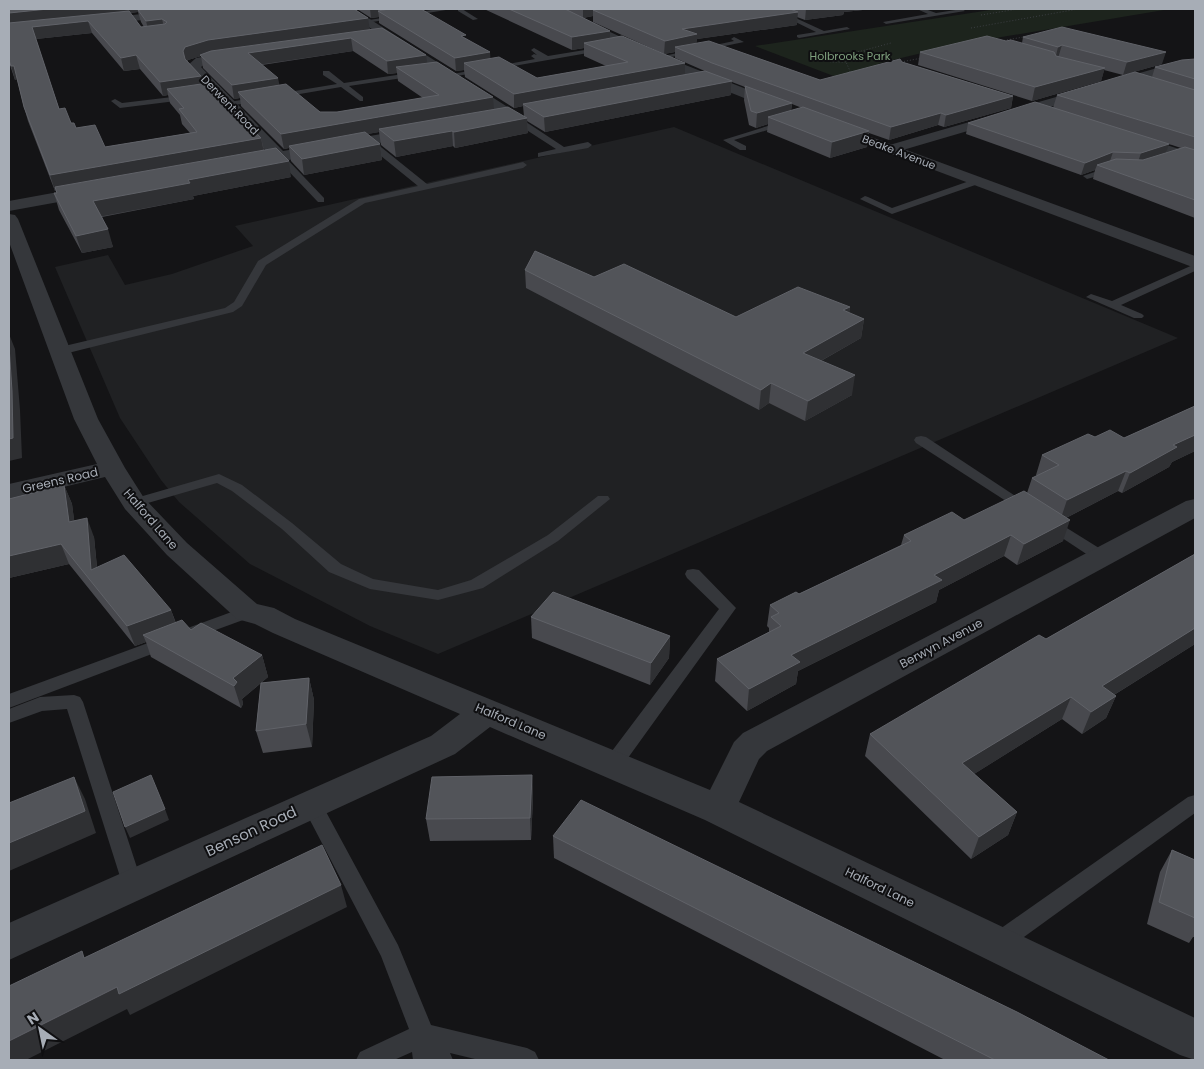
<svg xmlns="http://www.w3.org/2000/svg" width="1204" height="1069" viewBox="0 0 1204 1069" font-family="Poppins,sans-serif">
	<style>
		.built { fill: #202123 }
		.green { fill: #1d241d }
		.lines { fill: none; stroke-linecap: round; stroke-linejoin: round }
		.path { stroke: #3b3e42; stroke-width: 1; stroke-dasharray: 1 2; stroke-linecap: butt }
		.service { fill: #35373b; fill-rule: evenodd }
		.minor { fill: #35373b; fill-rule: evenodd }
		.tertiary { fill: #35373b; fill-rule: evenodd }
		.wall { fill: #48494e; fill-rule: evenodd }
		.shaded-wall { fill: #2f3033 }
		.building { fill: #525459; stroke: #606268 }
		.labels { text-anchor: middle; dominant-baseline: central; stroke-width: 4; stroke-linejoin: round; paint-order: stroke }
		.far-park-label { font-size: 11px; fill: #7fa07e; stroke: #0f0f11 }
		.far-street-label { font-size: 11px; fill: #a7adb6; stroke: #0f0f11 }
		.street-label { font-size: 12px; fill: #a7adb6; stroke: #0f0f11 }
		.near-street-label { font-size: 15px; fill: #a7adb6; stroke: #0f0f11 }
	</style>
	<rect width="100%" height="100%" fill="#141416"/>
	<path class="built" d="M674 127 1178 338 438 654 370 626 250 564 179 502 161 480 120 418 55 267 108 255 125 285 172 274 253 246 235 226Z"/>
	<path class="green" d="M997 9H1170L960 44 880 63 860 78 844 80 755 46Z"/>
	<g class="lines">
		<g class="path">
			<path d="M981 15 1018 9"/>
			<path d="M971 28 1078 9"/>
			<path d="M1001 41 1029 36"/>
			<path d="M864 51 899 62"/>
			<path d="M813 55 831 62H846"/>
			<path d="M901 62 922 58"/>
			<path d="M849 75 850 71 846 62 854 53 891 43"/>
		</g>
		<g class="service">
			<path d="M438 9H452L366 23 363 21Z"/>
			<path d="M458 9H462L478 19 473 20 458 11Z"/>
			<path d="M769 9H776L824 31 847 27 850 29 799 38 797 37V35L816 32Z"/>
			<path d="M917 9H925L936 13 962 9 965 11 886 24 883 22 928 14Z"/>
			<path d="M734 37 744 42 657 60 654 58 734 41 731 39Z"/>
			<path d="M603 47 605 48V50L451 77 447 75 535 59 531 56 534 54 537 55 531 50 534 48 548 56Z"/>
			<path d="M323 71H329L344 83 416 72 420 74 416 76 349 86 363 97V101H360L341 87 229 106 225 104 229 102 337 84 323 75Z"/>
			<path d="M189 95H192V99L120 108 111 101 115 99 122 103Z"/>
			<path d="M508 114H514L564 147 588 142 592 145 588 148 538 157V153L556 149 508 118Z"/>
			<path d="M784 121 791 123 734 140 746 146V150H740L723 140Z"/>
			<path d="M365 139H371L427 184 523 162 527 165 523 168 365 203 266 265 242 306 233 312 60 355 54 351 56 348 225 308 234 302 258 261 359 199 418 186 365 143Z"/>
			<path d="M280 154 283 155 324 198V202H318L277 159 276 157Z"/>
			<path d="M1112 166 1115 167V171L1087 179 1083 176Z"/>
			<path d="M978 178 983 181 981 183 892 214 860 199 865 196 868 197 892 208Z"/>
			<path d="M1195 264V271L1121 305 1142 314 1144 316 1142 318H1134L1086 297 1091 294 1112 301Z"/>
			<path d="M921 436 926 437 1035 509 1033 512H1023L916 443 914 440 916 437Z"/>
			<path d="M219 474 242 485 292 523 341 564 373 579 438 590 471 580 548 535 598 496H608L610 499 558 541 483 588 438 600 370 589 329 572 282 529 232 491 217 483 134 507 129 506 127 503 129 500Z"/>
			<path d="M1049 518 1054 520 1107 553 1110 557 1107 561H1097L1044 526 1042 523 1044 520Z"/>
			<path d="M693 569 699 570 736 608 620 769 613 771 606 769 604 764 606 759 719 609 687 578 685 574 687 570Z"/>
			<path d="M248 606 254 608 256 612 254 616 191 639 185 637 183 633 185 629Z"/>
			<path d="M167 636 173 638 175 642 173 646 9 708V694Z"/>
			<path d="M74 695 80 697 83 702 143 886 140 893 133 895 126 893 123 886 67 709 42 711 9 723V709L40 697Z"/>
			<path d="M311 795 318 797 398 945 431 1025 527 1048 535 1052 539 1060H479L450 1053 453 1060H413L412 1052 394 1060H356L360 1052 409 1029 381 956 301 803 304 797Z"/>
			<path d="M1195 795V813L1006 950 998 953 990 950 987 943 990 936 1188 797Z"/>
		</g>
		<g class="minor">
			<path d="M186 9H220L214 12 97 25 91 22 97 19Z"/>
			<path d="M341 9H354L520 115 518 118H508Z"/>
			<path d="M239 51 245 55 243 58 205 64 201 67 283 151 416 128 421 129 423 132 421 135 416 136 246 168 240 166 238 163 240 160 269 154 187 66 196 58Z"/>
			<path d="M1178 62H1195V70H1178L1156 76 896 152H886L883 149 886 146Z"/>
			<path d="M1132 134 1195 154V164L1127 142 1124 139 1127 136Z"/>
			<path d="M91 186 97 187 99 191 97 195 9 211V201Z"/>
			<path d="M9 214 15 215 18 219 98 419 125 468 144 498 187 543 257 604 274 608 295 619 710 790 734 742 743 733 1186 501 1195 499V518L767 751 759 759 739 802 1195 1018V1060L1180 1055 705 820 490 727 455 754 9 960V923L431 736 460 714 273 633 255 624 237 619 167 555 125 509 105 477 9 500V484L97 464 74 419 9 242Z"/>
		</g>
		<g class="tertiary">
			<path d="M548 9H561L655 53 784 104 786 107 784 110H774L647 59 549 11Z"/>
			<path d="M833 123 1195 256V268L828 130 826 127 828 124Z"/>
		</g>
	</g>
	<g class="wall">
		<path d="M9 9H354L370 29 427 63 494 109 524 116 523 106 514 108 465 77 464 70 456 71 379 23V17L371 18 357 9H421L466 39 490 59 537 78 606 66 584 56V48L572 50 484 9H872L844 12 843 15 805 20 797 17V25L697 39 696 43 820 80 902 62 1013 96 1011 108 944 127 938 125 889 140 869 133 867 147 830 158 767 132 768 124 756 128 749 125 744 100 745 87 732 82 731 95 545 132 527 121 528 133 455 148 453 146 396 157 381 145 379 132 367 134 380 144 382 160 304 175 291 161 289 148 284 149 241 106 240 98 234 99 203 68 201 56 188 60V62L201 76 203 84 261 138 264 150 291 177 193 196 194 199 102 217 113 247 82 253 59 210 54 193H57L56 191H55L28 121 24 107 17 79 15 80 9 62ZM138 12 141 22 144 27H141L130 13ZM593 16V22L664 54 675 52V58L707 72 685 75V63L610 38V31L583 18ZM92 33 124 71 140 69 163 96 168 95 170 103 180 115 182 124 190 133 105 147 76 128 71 123 59 109 36 39ZM353 51 388 74 397 73 398 81 423 98 337 112H320L279 85 262 65ZM792 104 802 108 791 111Z"/>
		<path d="M1023 37 1162 64 1123 75 1104 70 1101 81 1032 101 918 65 920 52 1006 41 1022 43Z"/>
		<path d="M1195 59V218L1093 179 1095 170 1081 175 966 134 968 123 1053 108 1057 95 1152 77 1155 67ZM1168 144 1172 145 1181 148 1166 153Z"/>
		<path d="M525 270 736 317 850 307 849 313 864 319 861 338 821 361 852 395 805 421 769 403 759 410 526 288Z"/>
		<path d="M1195 406V451L1172 462 1169 467 1122 493 1118 491 1066 518 1063 541 1017 565 1004 556 939 590 936 602 798 671 796 684 747 711 715 681 717 659 769 632V628L767 626 770 605 799 594 901 545 904 535 964 520 1027 493 1032 478 1037 476 1036 475 1042 455 1095 437 1124 438Z"/>
		<path d="M64 485 72 504 74 520 94 537 97 567 171 610 176 623 191 630 262 655 268 677 261 683 309 678 314 700 312 747 263 753 256 731 261 683 242 699 243 704 241 708 151 657 146 642 135 646 69 564 9 578V499Z"/>
		<path d="M1195 554V644L1114 695 1116 696 1106 718 1082 734 1062 719 974 774 1017 812 1008 835 971 859 865 756 870 734 1046 639Z"/>
		<path d="M531 617 670 636 669 658 650 685 532 638Z"/>
		<path d="M532 775 533 798 531 840 430 841 426 819Z"/>
		<path d="M553 836 1109 1060H945L554 858Z"/>
		<path d="M1172 850 1195 860V937H1193L1189 943 1147 924 1160 872Z"/>
	</g>
	<g class="shaded-wall">
		<path d="M48 9H169L138 10V12L9 25V13Z"/>
		<path d="M370 9H407L378 11 379 17 371 18Z"/>
		<path d="M583 9H638L593 10V16L583 18Z"/>
		<path d="M806 9H872L844 12 843 15 805 20Z"/>
		<path d="M798 12 797 25 697 39 696 47H675V52L664 54 665 41 682 29Z"/>
		<path d="M368 18 370 31 200 55 201 56 188 60 186 64 188 72 183 51 185 47 208 40Z"/>
		<path d="M162 19 165 31 149 33 146 21Z"/>
		<path d="M88 21 92 33 36 39 32 27Z"/>
		<path d="M610 31V44L584 43V48L572 50V37Z"/>
		<path d="M351 38 353 51 250 66 248 53Z"/>
		<path d="M1062 45 1058 58 1055 60 1058 47Z"/>
		<path d="M490 52 491 65 464 63V70L456 71 455 58Z"/>
		<path d="M1166 52 1162 64 1123 75 1127 62Z"/>
		<path d="M136 55 140 69 124 71 121 58Z"/>
		<path d="M426 55 428 68 396 67 397 73 388 74 387 61Z"/>
		<path d="M685 63V77L523 104V106L514 108V94Z"/>
		<path d="M11 66H14L18 79 15 80Z"/>
		<path d="M1105 68 1101 81 1032 101 1035 87Z"/>
		<path d="M201 76 204 90 167 89 168 95 163 96 160 82Z"/>
		<path d="M278 78 281 92H238L240 98 234 99 232 85Z"/>
		<path d="M732 81 731 95 545 132 544 117Z"/>
		<path d="M1013 96 1011 108 944 127 946 115Z"/>
		<path d="M493 97 494 111 379 129V132L291 148 289 146V148L284 149 281 134Z"/>
		<path d="M792 103 790 118 768 117V124L756 128 757 113Z"/>
		<path d="M941 113 938 125 889 140 891 127Z"/>
		<path d="M527 118 528 133 455 148 454 132Z"/>
		<path d="M452 131 453 146 396 157 394 141Z"/>
		<path d="M869 131 867 147 830 158 832 142Z"/>
		<path d="M261 138 264 153 55 191 50 175Z"/>
		<path d="M380 144 382 160 304 175 302 159Z"/>
		<path d="M1169 144 1165 156 1137 165 1141 153Z"/>
		<path d="M1113 152 1109 164 1097 165 1095 170 1081 175 1085 163Z"/>
		<path d="M289 161 291 177 193 196 194 199 98 217 93 201 188 180Z"/>
		<path d="M108 229 113 247 82 253 76 236Z"/>
		<path d="M850 307 847 326 843 310Z"/>
		<path d="M864 319 861 338 801 372 803 353Z"/>
		<path d="M9 334 15 349 20 410 22 458 9 461Z"/>
		<path d="M855 375 852 395 805 421 808 401Z"/>
		<path d="M771 383 769 403 759 410 761 390Z"/>
		<path d="M1195 435V451L1172 462 1169 467 1122 493 1130 473 1173 445Z"/>
		<path d="M1126 471 1118 491 1060 521 1067 500Z"/>
		<path d="M64 485 72 504 77 541 69 522Z"/>
		<path d="M87 518 94 537 99 589 91 570Z"/>
		<path d="M1070 520 1063 541 1017 565 1024 544Z"/>
		<path d="M1011 535 1004 556 939 590 936 602 798 671 796 684 747 711 749 689 791 655 934 575Z"/>
		<path d="M61 544 69 564 9 578V556Z"/>
		<path d="M171 610 178 630 143 635 146 642 135 646 127 626Z"/>
		<path d="M1195 628V644L1093 708 1102 686Z"/>
		<path d="M670 636 669 658 650 685 651 663Z"/>
		<path d="M262 655 268 677 242 699 243 704 241 708 234 686 233 678Z"/>
		<path d="M309 678 314 700 312 747 306 724Z"/>
		<path d="M1116 696 1106 718 1082 734 1091 712Z"/>
		<path d="M1071 697 1062 719 955 786 962 763Z"/>
		<path d="M532 775 533 798 531 840 530 818Z"/>
		<path d="M74 777 85 799 96 833 9 871V843Z"/>
		<path d="M165 809 169 820 130 838 125 827Z"/>
		<path d="M1017 812 1008 835 971 859 979 837Z"/>
		<path d="M341 885 347 907 130 1015 127 1009 26 1060H9V1041L117 987Z"/>
	</g>
	<g class="building">
		<path d="M9 9H48L9 13Z"/>
		<path d="M146 9H354L368 18 208 40 185 47 183 51 185 59 201 76 160 82 136 55 121 58 88 21 32 27 59 109 65 108 71 123H74L76 128 95 125 105 147 197 132 179 109 184 108 167 89 208 83 261 138 50 175 24 107 14 66H11L9 60V23L129 11 141 27 165 24 167 22 162 19 146 21 138 10Z"/>
		<path d="M389 9H421L466 35 461 36 490 52 455 58 378 11Z"/>
		<path d="M509 9H565L610 31 572 37Z"/>
		<path d="M602 9H790L798 12 682 29 697 34 665 41 593 10Z"/>
		<path d="M1062 27 1166 52 1127 62 1062 45 1058 47 1023 37Z"/>
		<path d="M382 28 426 55 387 61 351 38 248 53 278 78 232 85 200 55 211 51Z"/>
		<path d="M622 36 685 63 514 94 464 63 499 57 537 78 628 62 584 43Z"/>
		<path d="M987 36 1006 41 1011 40 1054 52 1056 56 1105 68 1035 87 920 52Z"/>
		<path d="M709 41 820 80 900 59 902 62 1013 96 946 115 941 113 891 127 712 63 675 47Z"/>
		<path d="M1195 59V79L1155 67 1182 60Z"/>
		<path d="M437 62 493 97 281 134 238 92 286 84 320 112H337L439 95 396 67Z"/>
		<path d="M705 71 732 81 544 117 523 104Z"/>
		<path d="M1135 72 1195 90V137L1057 95Z"/>
		<path d="M745 86 792 103 757 113 751 111Z"/>
		<path d="M1035 102 1169 144 1141 153 1113 152 1085 163 968 123Z"/>
		<path d="M508 107 527 118 454 132 452 131 394 141 379 129Z"/>
		<path d="M803 107 869 131 832 142 768 117Z"/>
		<path d="M365 132 380 144 302 159 289 146Z"/>
		<path d="M1185 147 1195 150V200L1097 165 1116 159 1143 160Z"/>
		<path d="M276 148 289 161 188 180 190 183 93 201 108 229 76 236 54 193H57L55 187Z"/>
		<path d="M535 251 594 277 624 264 736 317 798 287 850 307 843 310 864 319 803 353 855 375 808 401 771 383 761 390 525 270Z"/>
		<path d="M9 346 12 391 13 438 9 439Z"/>
		<path d="M1195 406V435L1173 445 1177 447 1130 473 1126 471 1067 500 1032 478 1059 465 1042 455 1088 434 1095 437 1110 430 1124 438Z"/>
		<path d="M64 485 69 522 87 518 91 570 124 555 171 610 127 626 61 544 9 556V499Z"/>
		<path d="M1024 491 1070 520 1024 544 1011 535 934 575 942 580 791 655 800 662 749 689 717 659 781 626 771 617 779 613 770 605 796 592 799 594 911 541 904 535 952 512 964 520Z"/>
		<path d="M1195 554V628L1102 686 1116 696 1091 712 1071 697 962 763 1017 812 979 837 870 734 1039 635 1046 639Z"/>
		<path d="M553 592 670 636 651 663 531 617Z"/>
		<path d="M182 620 191 630 201 623 262 655 233 678 237 682 234 686 143 635Z"/>
		<path d="M309 678 306 724 256 731 261 683Z"/>
		<path d="M151 775 165 809 125 827 113 792Z"/>
		<path d="M532 775 530 818 426 819 432 777Z"/>
		<path d="M74 777 85 811 9 843V803Z"/>
		<path d="M581 800 1017 1012 1109 1060H995L553 836Z"/>
		<path d="M322 845 341 885 119 994 117 987 9 1041V986L82 951 84 958Z"/>
		<path d="M1172 850 1195 860V918L1159 902Z"/>
	</g>
	<g class="labels">
		<g class="far-park-label">
			<text x="850" y="56">Holbrooks Park</text>
		</g>
		<g class="far-street-label">
			<text transform="translate(230 105) rotate(46)">Derwent Road</text>
			<text transform="translate(899 152) rotate(21)">Beake Avenue</text>
		</g>
		<g class="street-label">
			<text transform="translate(60 480) rotate(-13)">Greens Road</text>
			<text transform="translate(151 519) rotate(49)">Halford Lane</text>
			<text transform="translate(941 643) rotate(-28)">Berwyn Avenue</text>
			<text transform="translate(511 721) rotate(23)">Halford Lane</text>
			<text transform="translate(880 887) rotate(26)">Halford Lane</text>
		</g>
		<g class="near-street-label">
			<text transform="translate(251 831) rotate(-25)">Benson Road</text>
		</g>
	</g>
	<rect width="1204" height="1069" fill="none" stroke="#a7adb6" stroke-width="20"/>
	<g transform="translate(40 1029) rotate(327)" stroke="#0f0f11" stroke-width="4" paint-order="stroke">
	<path d="M0-4L9 19L0 12L-9 19Z" fill="#a7adb6"/>
	<text y="-8" font-size="14" font-weight="bold" text-anchor="middle" fill="#a7adb6">N</text>
	</g>
</svg>
